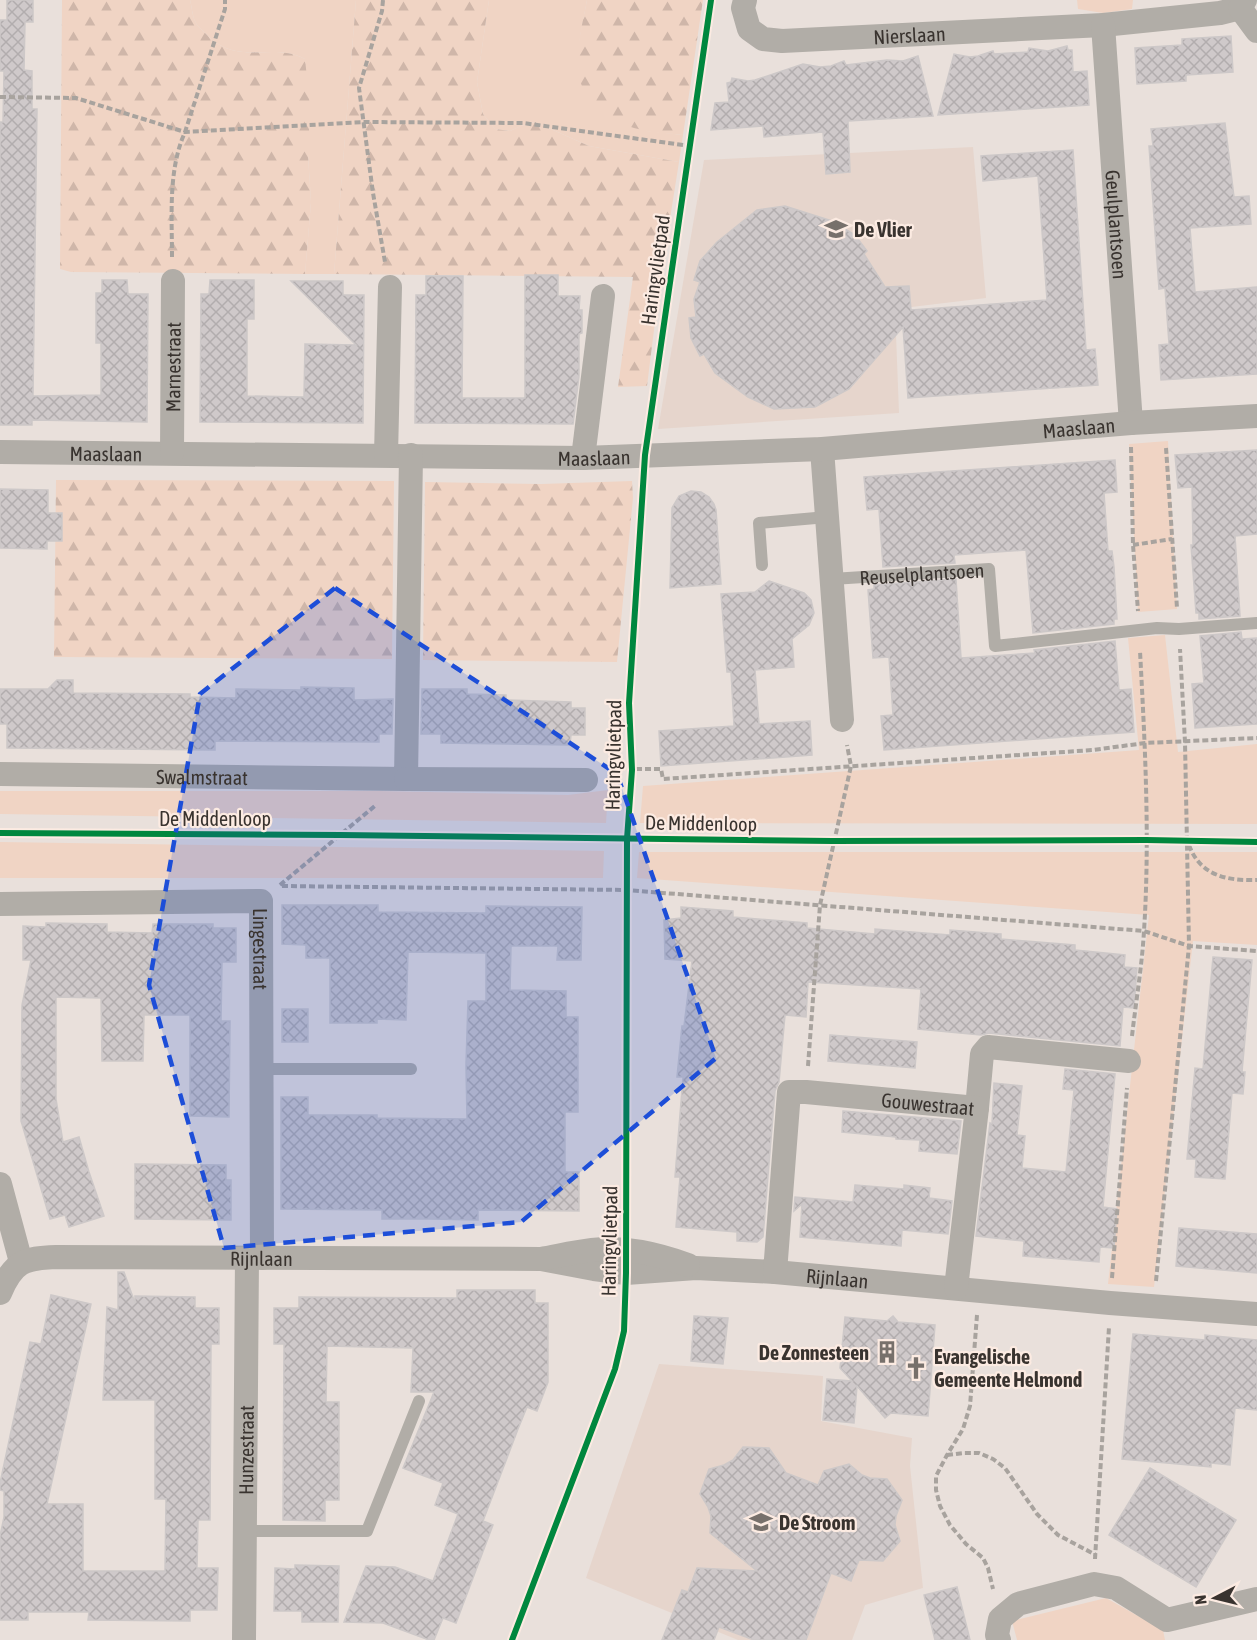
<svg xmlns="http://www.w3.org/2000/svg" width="1257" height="1640" viewBox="0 0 1257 1640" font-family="'Asap Condensed',sans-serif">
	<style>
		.built { fill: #e6d5cc }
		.green { fill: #f0d4c4 }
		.forest { fill: url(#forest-firs) }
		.building { fill: url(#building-cross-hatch); stroke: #cdc8c8; stroke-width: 1.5 }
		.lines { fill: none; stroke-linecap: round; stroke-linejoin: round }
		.path { stroke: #a8a39e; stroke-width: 4; stroke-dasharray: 6 3; stroke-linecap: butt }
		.service { stroke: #b1ada7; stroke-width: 12 }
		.minor { stroke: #b1ada7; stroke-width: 24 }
		.cycleway-casing { stroke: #fcebe2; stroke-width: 10 }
		.cycleway { stroke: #00873e; stroke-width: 6 }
		.marked { fill: #1d4ed8; fill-opacity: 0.2; stroke: #1d4ed8; stroke-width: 4.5; stroke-dasharray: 12 8; stroke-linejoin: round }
		.labels { text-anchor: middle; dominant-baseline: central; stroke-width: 4.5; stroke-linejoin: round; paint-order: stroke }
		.street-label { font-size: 20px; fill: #39332f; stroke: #fcebe2 }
		.poi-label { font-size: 20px; font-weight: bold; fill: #39332f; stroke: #fcebe2; text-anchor: start }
	</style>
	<defs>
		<pattern id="forest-firs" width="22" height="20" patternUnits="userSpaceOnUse" patternTransform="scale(1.5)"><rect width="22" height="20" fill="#f0d4c4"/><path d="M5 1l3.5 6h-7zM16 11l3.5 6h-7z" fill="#cfb6a9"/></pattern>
		<pattern id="building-cross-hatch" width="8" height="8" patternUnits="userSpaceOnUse" patternTransform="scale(1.5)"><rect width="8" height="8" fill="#cfc9ca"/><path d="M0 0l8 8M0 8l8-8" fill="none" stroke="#b2adae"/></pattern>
	</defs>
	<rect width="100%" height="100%" fill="#e9e0db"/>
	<g class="built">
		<path d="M973 147 986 298 895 309 899 413 658 429 704 160Z"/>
		<path d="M659 1364 823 1376 821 1421 912 1438 910 1466 923 1588 865 1605 852 1640H738L586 1578Z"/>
	</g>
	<g class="green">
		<path d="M190 0H356L334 274H305L311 202 308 155 305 59C272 41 237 68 205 33 202 30 197 26 196 23 192 16 192 7 190 0Z"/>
		<path d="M489 0H587L580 37 578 68 647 131 683 135 679 162 589 146 535 122 521 126 510 131 495 129 483 114 477 82Z"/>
		<path d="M1077 0H1133L1132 9 1103 13 1078 9Z"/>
		<path d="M1168 441 1177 609 1138 612 1129 444Z"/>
		<path d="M1165 635 1178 752 1257 744V824L640 823 643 786 1139 750 1128 638Z"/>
		<path d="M608 790 606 823 0 814V791H380L568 795Z"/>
		<path d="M0 842 604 851 603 878H0Z"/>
		<path d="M639 852H1257V945L1193 941 1154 1287 1108 1284 1149 915 637 878Z"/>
		<path d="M1106 1598 1163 1630 1165 1640H1017L1012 1621Z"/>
	</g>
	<g class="forest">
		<path d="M62 0H190C192 7 192 16 196 23 197 26 202 30 205 33 237 68 272 41 305 59L310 106 308 155 311 202 305 274 71 272 60 269Z"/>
		<path d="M356 0H489L477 82 483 114 495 129 510 131 521 126 535 122 589 146 679 162 660 282 647 386 618 387 633 277 334 274Z"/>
		<path d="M587 0H703L683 135C671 133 658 134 647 131 612 124 581 107 578 68 576 46 583 22 587 0Z"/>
		<path d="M56 480 394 481 392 659 54 657Z"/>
		<path d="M632 481 633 498 617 662 423 660 425 482 541 484Z"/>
	</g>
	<g class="building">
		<path d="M7 0H33V22H25L24 70 32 71V109H37L33 396 101 395V343H96V293H102V280H127L128 294H148L147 422 32 420V425H0V122H3L4 71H0V20H7Z"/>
		<path d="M1231 36 1233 72 1186 75V81L1137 84 1135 48 1182 45V39Z"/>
		<path d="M1067 46 1068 50H1072L1073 72 1087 71 1089 105 938 115 954 54 970 57 978 56 993 51 994 54 1028 52 1029 48 1048 51Z"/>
		<path d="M918 56 933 116 848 121 850 172 826 174 823 132 764 137 763 126 711 130 715 103 729 102 727 83 731 82 732 78 748 81 755 80 803 64 820 67 831 66 844 61 846 65 887 60 903 61Z"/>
		<path d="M1225 123 1234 197 1249 196 1251 224 1190 228 1195 292 1257 287V374L1161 380 1159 345 1169 344 1165 288 1159 289 1149 146H1153L1151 129Z"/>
		<path d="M1073 150 1086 350 1095 349 1098 385 908 398 903 327 849 389 815 407 774 409 748 397 715 373 704 354 700 356 691 338 689 318 696 317 694 299 700 282 694 280 700 261 717 242 757 210 785 206 832 221 855 235 867 251 864 254 885 287 909 286 911 310 1047 300 1038 176 983 181 981 156Z"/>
		<path d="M525 275H558V296H580L579 310H582V333L579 334V376L573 424 415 423 416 295H426V276H463L462 398H525Z"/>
		<path d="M210 280H254V319H247V396L304 397 305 344 356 345 291 281H343V295H364L363 423 200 422 201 294H209Z"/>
		<path d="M1257 450V534L1235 536 1240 616 1199 619V613H1196L1191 545H1193L1192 487 1178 488 1175 455Z"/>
		<path d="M1115 460 1117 492 1104 493 1108 551H1112L1114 567 1117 619H1114V624L1033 633 1026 550 954 555 955 563 883 567 879 509 867 510 864 477Z"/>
		<path d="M0 489 48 490V513H62V541H47V549L0 548Z"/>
		<path d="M691 491 701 492 709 497 714 504 716 510 721 584 670 588 672 508 679 496Z"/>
		<path d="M956 579 961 658 1035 653 1034 650 1115 641 1119 690 1131 689 1134 732 884 750 881 716 893 715 889 657 873 658 868 590 874 589V585Z"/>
		<path d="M769 581 804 593 811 600 814 613 809 625 792 639 794 667 755 670 759 724 810 721 812 755 661 766 659 731 734 726 731 672H727L721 594 755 592Z"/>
		<path d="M1241 632 1242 639 1257 638V724L1195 728 1192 684 1204 683 1200 636Z"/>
		<path d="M57 680H73V693L190 694V697L236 698V689L301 690V687L354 688V700L393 699 392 734H379V742L215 741V750L7 748V724H0V689H48Z"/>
		<path d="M422 689H467V694L506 695V700L571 702V708H585V735H571L570 745 441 743V734H421Z"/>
		<path d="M282 905H378V912L486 913V906L582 907 581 960H557L558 946H511L510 990 566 991V1017H578V1112H565V1172H579V1211L478 1210V1220L430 1219H382V1210L281 1209V1097H308V1115H377V1118L467 1119 466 1065 468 1001H486V953L408 952 406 1020 377 1019V1023H330V958H306V945L282 944Z"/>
		<path d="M681 907 733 911V917L807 923V928L875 934V929L950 935V930L1001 934V939L1075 945V950L1125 955 1124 967 1137 968 1134 1008 1123 1007 1120 1046 989 1033 981 1035 918 1029 921 989 808 982 806 1017 785 1015 779 1082 775 1091 763 1237 757 1242 737 1241V1232L676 1227 680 1177H675L683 1077H677L682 1026H684L692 961 665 959 664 920 681 918Z"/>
		<path d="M46 923 107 924V932L152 933 153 924H213V928H236V962H222L221 1021H230L229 1117 190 1116V1015H144L143 1061H102L101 998 56 997V1099L63 1142 79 1137 89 1172 104 1216 69 1227 65 1215 50 1219 21 1121 22 1005 31 960H23V926L46 927Z"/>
		<path d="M1213 957 1252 960 1242 1072H1245L1243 1094 1232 1093 1225 1179 1195 1177 1196 1159H1187L1195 1068 1203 1069Z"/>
		<rect x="282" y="1009" width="26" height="33"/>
		<path d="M830 1035 917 1042 915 1068 828 1061Z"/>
		<path d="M1065 1069 1115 1074 1103 1207 1117 1209 1114 1248 1100 1247 1099 1262 1023 1256 1024 1241 976 1236 990 1123 992 1124 994 1083 1022 1086 1017 1135 1025 1136 1022 1168 1066 1172 1074 1090 1063 1089Z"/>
		<path d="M843 1111 961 1121 957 1154 919 1151 920 1140 896 1139V1137L842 1132Z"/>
		<path d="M135 1164 226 1165V1180H231V1220L135 1219Z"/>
		<path d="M855 1185 904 1189V1185L930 1188 929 1198 952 1201 948 1234 902 1230 901 1246 800 1237 802 1204 794 1211 795 1197 853 1202Z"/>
		<path d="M1179 1228 1257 1234V1273L1176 1266Z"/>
		<path d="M118 1272H124L135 1303V1296L195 1297V1308H219V1344H211L210 1520H198L197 1568H218L217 1610H190V1621L88 1620 89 1612H28V1620H0V1536L4 1517V1491L0 1490V1483L30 1342 41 1344 51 1295 91 1304 47 1504H83V1571H165L166 1499H155V1400H103L107 1307 118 1310Z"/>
		<path d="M457 1290H535V1303H548V1382L537 1411 527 1407 518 1429 483 1521 493 1525 456 1623 443 1618 434 1640H429L383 1623 344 1622 366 1566 395 1567 433 1581 458 1514 435 1505 443 1483 403 1468 434 1392H411L413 1348 327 1346 326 1402H339V1500H325V1521L283 1520 284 1344H274V1308H299V1297L457 1298Z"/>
		<path d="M694 1316 728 1318 723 1364 691 1361Z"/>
		<path d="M893 1316 898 1322 935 1325 928 1416 891 1413 885 1418 857 1386 854 1423 823 1420 827 1379 852 1381 840 1368 845 1317 887 1321Z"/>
		<path d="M1133 1334 1205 1340V1335L1257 1340V1410L1235 1408 1230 1465 1211 1463V1467L1122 1459Z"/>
		<path d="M743 1447 769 1448 786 1473 818 1485 824 1471 849 1464 862 1475 870 1478 887 1479 902 1500 896 1516 895 1525 900 1541 883 1561 859 1560 851 1581 831 1573 806 1640H754L719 1627 714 1640H662L682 1590 688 1592 697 1568 757 1571 710 1533 711 1516 708 1507 700 1494 709 1469 724 1465 733 1460Z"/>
		<path d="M1150 1468 1236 1520 1196 1587 1109 1535Z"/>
		<path d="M295 1565 339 1566 338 1622H302V1611H274L275 1568 295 1569Z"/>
		<path d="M957 1587 970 1640H935L924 1595Z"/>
	</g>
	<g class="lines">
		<g class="path">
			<path d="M383 0 382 11 359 88 373 193 385 262"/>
			<path d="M0 97 76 98 185 132 363 122 523 123 690 146"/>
			<path d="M172 257C172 215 168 170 185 132L225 9V0"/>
			<path d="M1131 447 1133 545 1138 611"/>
			<path d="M1166 448 1177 608"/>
			<path d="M1133 545 1172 539"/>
			<path d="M609 769H661L663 779 1093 750 1145 743 1257 738"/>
			<path d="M1189 845C1200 876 1228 881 1257 880"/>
			<path d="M280 885 376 805"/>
			<path d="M282 886 626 890 1144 931 1189 946 1257 951"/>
			<path d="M1132 1036C1136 1001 1142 966 1144 931 1150 838 1145 744 1140 651"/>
			<path d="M808 1066 820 905 851 766 847 745"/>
			<path d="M1112 1278 1127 1088"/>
			<path d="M1156 1281 1189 946 1185 742 1180 649"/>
			<path d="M977 1315 970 1406 963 1429 947 1455 936 1476V1490L940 1506 950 1525 966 1544 983 1558 988 1568 993 1589"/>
			<path d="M947 1455 964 1453H979L993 1459 1005 1468 1037 1514 1058 1535 1096 1555"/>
			<path d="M1095 1559 1109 1327"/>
		</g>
		<g class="service">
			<path d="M762 565 759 523 827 517"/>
			<path id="s1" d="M832 579 989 569 995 646 1157 628 1179 629 1257 623"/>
			<path d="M262 1069H411"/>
			<path d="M245 1531H367L419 1401"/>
		</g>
		<g class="minor">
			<path id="s2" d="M745 0 743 8 749 29 763 39 782 41 1103 25 1220 13 1240 8 1245 0"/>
			<path d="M1240 8 1257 31"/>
			<path id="s3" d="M1103 25 1131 423"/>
			<path d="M822 449 842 720"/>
			<path id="s4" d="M0 452 583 458 822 449 1131 423 1257 416"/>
			<path id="s5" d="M172 453 173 281"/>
			<path d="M386 455 390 287"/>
			<path d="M583 458 603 296"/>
			<path id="s6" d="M0 774 406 779 411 455"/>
			<path d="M406 779 586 780"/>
			<path id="s7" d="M0 904 261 901 262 1258"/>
			<path d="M977 1108 982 1054 988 1047 1129 1061"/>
			<path d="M0 1184 21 1262"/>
			<path id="s8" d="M541 1259 594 1269 626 1273 696 1268 775 1272 1110 1303 1257 1314"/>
			<path id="s9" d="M775 1272 789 1092H806L977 1108 956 1288"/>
			<path id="s10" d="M0 1293C13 1262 24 1258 56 1257L541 1259C558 1256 575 1252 592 1250 625 1246 657 1254 688 1265"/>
			<path id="s11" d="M244 1640 247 1258"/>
			<path d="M999 1640 997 1635 1000 1619 1018 1604 1094 1584 1116 1588 1167 1620 1257 1599"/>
		</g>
		<g class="cycleway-casing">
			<g id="cycleway">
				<path d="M0 833 340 835 833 841 1146 840 1257 842"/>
				<path d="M512 1640 615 1369 624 1331 626 1273 627 839 632 770 629 703 645 455 711 0"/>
			</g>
		</g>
		<use href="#cycleway" class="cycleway"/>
	</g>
	<path class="marked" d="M335 588 617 774 716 1058 521 1222 224 1248 149 985 200 694Z"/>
	<defs>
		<g id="school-bare" transform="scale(1.8)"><path d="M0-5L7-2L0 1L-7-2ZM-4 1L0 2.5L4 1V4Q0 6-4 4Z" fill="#77706b" stroke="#fcebe2" stroke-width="2.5" paint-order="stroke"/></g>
		<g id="building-bare" transform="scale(1.8)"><path d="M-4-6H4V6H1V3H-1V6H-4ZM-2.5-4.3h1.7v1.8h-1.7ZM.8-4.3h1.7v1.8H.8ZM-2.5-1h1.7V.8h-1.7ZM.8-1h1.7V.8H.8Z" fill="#77706b" stroke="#fcebe2" stroke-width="2.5" paint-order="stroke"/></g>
		<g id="church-bare" transform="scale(1.8)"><path d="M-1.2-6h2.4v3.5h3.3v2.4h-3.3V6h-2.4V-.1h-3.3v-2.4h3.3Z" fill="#77706b" stroke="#fcebe2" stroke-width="2.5" paint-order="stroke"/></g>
	</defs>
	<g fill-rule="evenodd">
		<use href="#school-bare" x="836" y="229"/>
		<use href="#building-bare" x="887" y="1352"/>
		<use href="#church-bare" x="916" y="1368"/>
		<use href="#school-bare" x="761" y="1522"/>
	</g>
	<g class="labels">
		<g class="street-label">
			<text stroke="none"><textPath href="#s2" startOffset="194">Nierslaan</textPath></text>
			<text stroke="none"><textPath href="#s3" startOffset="200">Geulplantsoen</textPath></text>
			<text transform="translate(655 270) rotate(-82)">Haringvlietpad</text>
			<text stroke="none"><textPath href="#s5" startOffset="86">Marnestraat</textPath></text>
			<text stroke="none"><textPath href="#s4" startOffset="1080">Maaslaan</textPath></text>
			<text stroke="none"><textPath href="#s4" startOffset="106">Maaslaan</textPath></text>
			<text stroke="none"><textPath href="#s4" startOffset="594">Maaslaan</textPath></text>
			<text stroke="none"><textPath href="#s1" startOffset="90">Reuselplantsoen</textPath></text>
			<text transform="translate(613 755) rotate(-89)">Haringvlietpad</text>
			<text stroke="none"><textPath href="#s6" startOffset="202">Swalmstraat</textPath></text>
			<text x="215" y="818">De Middenloop</text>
			<text transform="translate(701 823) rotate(1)">De Middenloop</text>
			<text stroke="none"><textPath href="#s7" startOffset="309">Lingestraat</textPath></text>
			<text stroke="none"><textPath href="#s9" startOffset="320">Gouwestraat</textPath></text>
			<text transform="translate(609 1241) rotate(-89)">Haringvlietpad</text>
			<text stroke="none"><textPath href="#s10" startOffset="278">Rijnlaan</textPath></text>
			<text stroke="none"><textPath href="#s8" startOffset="298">Rijnlaan</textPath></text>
			<text stroke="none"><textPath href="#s11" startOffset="190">Hunzestraat</textPath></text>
		</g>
		<g class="poi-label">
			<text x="854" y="229">De Vlier</text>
			<text x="869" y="1352" text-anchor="end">De Zonnesteen</text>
			<text x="934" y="1356">Evangelische<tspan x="934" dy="23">Gemeente Helmond</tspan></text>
			<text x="779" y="1522">De Stroom</text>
		</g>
	</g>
	<g transform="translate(1215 1598) rotate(263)" stroke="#fcebe2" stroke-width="4.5" paint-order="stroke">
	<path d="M0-4.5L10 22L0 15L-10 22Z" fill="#39332f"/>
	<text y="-9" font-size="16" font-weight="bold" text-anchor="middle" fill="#39332f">N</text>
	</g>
</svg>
